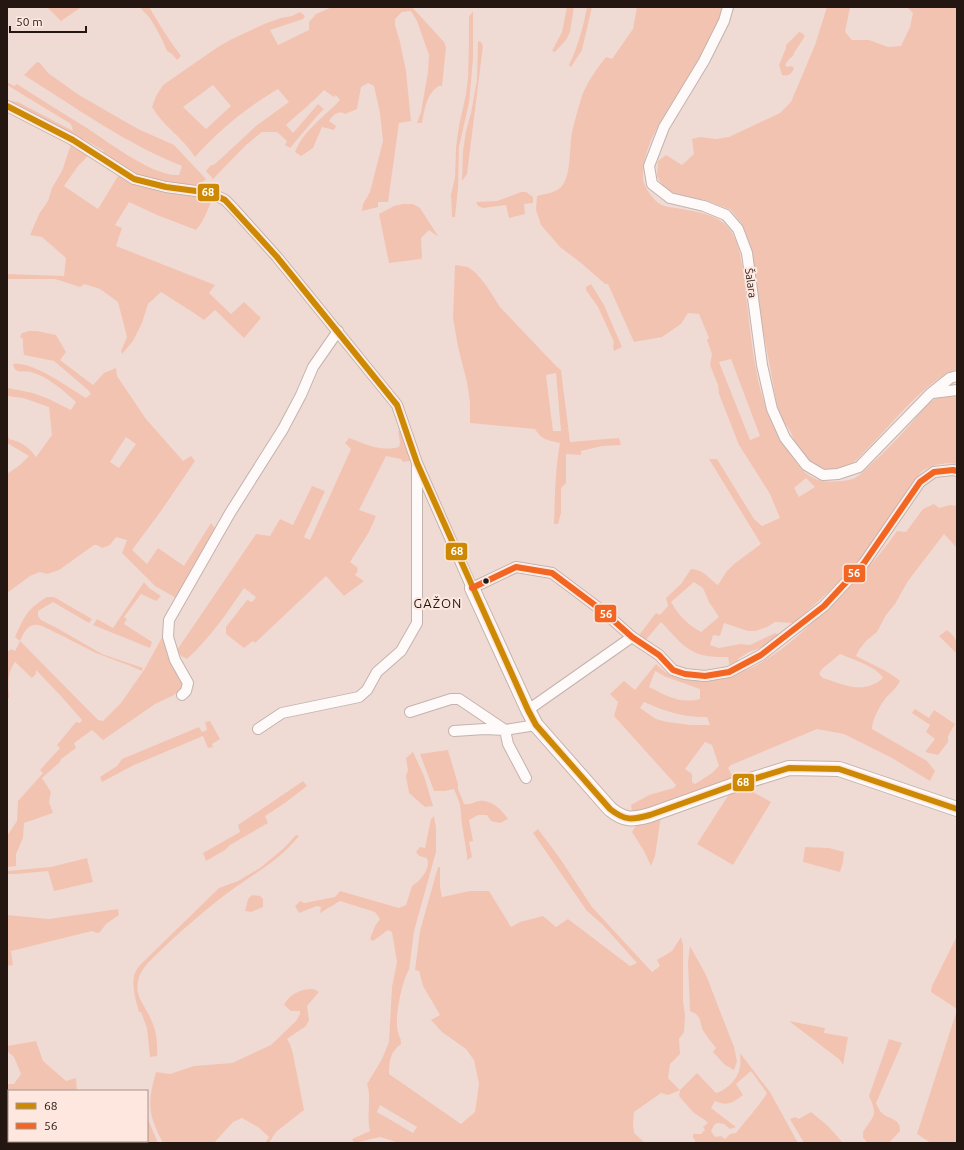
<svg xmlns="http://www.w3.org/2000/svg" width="964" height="1150" viewBox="0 0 964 1150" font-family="Ubuntu,sans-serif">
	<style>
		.green { fill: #f3c3b2; fill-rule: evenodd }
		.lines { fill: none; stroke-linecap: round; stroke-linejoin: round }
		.street-casing { stroke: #c3b3ae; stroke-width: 12 }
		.secondary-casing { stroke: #c3b3ae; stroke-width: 16 }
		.street { stroke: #fdfaf9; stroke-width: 10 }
		.secondary { stroke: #fdfaf9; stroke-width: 14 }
		.bus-1-casing { stroke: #fee7de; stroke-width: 9 }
		.bus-2-casing { stroke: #fee7de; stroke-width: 9 }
		.bus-1 { stroke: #cd8904; stroke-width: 6 }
		.bus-2 { stroke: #f26522; stroke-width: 6 }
		.bus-dot { fill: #241712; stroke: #fee7de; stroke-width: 1.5 }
		.labels { text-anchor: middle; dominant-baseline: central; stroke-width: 4; stroke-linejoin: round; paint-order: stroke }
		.street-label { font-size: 11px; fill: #241712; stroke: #fee7de }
		.quarter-label { font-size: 13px; letter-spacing: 1px; fill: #241712; stroke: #fee7de }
		.line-badge { stroke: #fee7de; stroke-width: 1.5 }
		.badge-label { font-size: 11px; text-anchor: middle; font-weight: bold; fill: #fff }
	</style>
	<rect width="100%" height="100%" fill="#f0dbd4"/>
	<g class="green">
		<path d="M47 7H79L80 8 61 21Z"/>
		<path d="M140 7H149C159 24 169 40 181 56L177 60 172 54 167 51C166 46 153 22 149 17 146 13 142 11 140 7Z"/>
		<path d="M332 7H412L444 42 446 47 442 86H439C426 94 425 109 422 123H417L421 112 428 72 429 55 417 21 411 11 402 12 395 19V25L400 42 406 71 411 121 399 123 388 202H378V207L362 211 363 204 370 192 383 141 380 113 374 86 368 83 361 87 357 109 345 114C338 110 333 115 329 121L336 126 334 130 322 127 313 148 301 156 295 152C303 131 325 116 340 100L336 95 334 97 324 90C312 103 299 113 286 125L293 133 318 104 324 109 317 116 290 148 285 145 287 141 277 132H262L246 145 213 179 206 171 210 166 215 164 228 152 256 126 289 102 278 89C245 109 221 128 195 157 183 138 163 126 152 107L156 96 163 85 218 47 230 40 264 24 281 18 292 16 300 12 305 16 303 19 270 30 278 45 309 30V22L316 14ZM213 85 231 106 206 129 183 107Z"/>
		<path d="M567 7H574L570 32 566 40 555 52 552 51 562 32Z"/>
		<path d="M587 7H592L582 50 571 67 569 65C578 46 583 28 587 7Z"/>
		<path d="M637 7H723C714 42 691 73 672 103 658 125 642 151 643 179 644 187 654 202 662 205 666 207 672 207 676 208 710 214 732 216 740 254 751 312 749 376 775 430 779 439 785 447 791 455 799 467 807 478 822 481 832 482 846 482 855 478 860 475 865 470 869 466 885 452 900 436 914 420 920 413 926 404 935 399 942 396 950 395 957 395V464C948 462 932 465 924 470 919 473 916 479 912 484 900 500 892 520 879 536 854 569 825 597 793 623L775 622 767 627 755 631H748L724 623 720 636 713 635 710 645 719 648 740 644 750 645 775 633 779 635 765 646 749 652 738 659 739 663 730 667 728 657C690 658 686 648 661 622L644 642 639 635 656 613 660 615 668 606 666 598 681 584 691 569C705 570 708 578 718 585L727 571 734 564 761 544 709 459H717L754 519 762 526 780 518 770 494 739 445 719 394 718 385 710 365 712 354 707 340 709 338 699 314 688 313 681 324 662 337 634 342 608 284H605L581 263 560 247 541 225 536 210 537 196C544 194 554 193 560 188 572 178 569 146 572 132 575 120 578 108 582 96 587 82 596 70 606 57L612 59 633 29ZM731 359 760 436 750 440 719 362ZM806 478 815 487 799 497 794 488ZM694 582 703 588 709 602 719 617 701 632C686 623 680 617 671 602Z"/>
		<path d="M827 7H850L845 32 852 40H869L888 47 901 46 910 27 913 13 907 7H957V369C926 380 893 423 869 447 863 453 855 463 846 467 833 472 818 470 807 460 799 452 795 441 790 431 787 426 783 421 779 416L759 308 751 248 742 224 731 210 705 200 675 194 663 187 657 176 658 161 666 155 682 165 694 154 692 139 700 137 716 139 729 137 780 113 791 102 815 45Z"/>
		<path d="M473 11V58L471 82 469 103 459 147 458 188 455 217H452L451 195 455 177 456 147 459 126 466 94 468 78 469 41V17Z"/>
		<path d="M799 32 802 33 805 36 794 53 793 56 789 59 785 65 787 67 791 66 794 68C792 74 788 77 782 75L779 65 786 48V45Z"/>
		<path d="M478 41 481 42 483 46 467 174 462 181 463 151 466 131 471 113 477 80Z"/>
		<path d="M37 62 40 63 48 73 79 95 138 129 174 145 206 179C203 182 200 184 195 185 182 189 146 179 134 174 122 169 112 161 101 154L104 151 83 139 82 141 7 103V99L12 101 18 102 73 131 71 124 7 85V82L14 86 17 84C38 98 60 111 82 125 105 139 152 177 179 175L182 166C128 145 73 106 24 75Z"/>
		<path d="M71 144 88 156 78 166 64 186 98 209 118 176 130 181 209 198 211 202C207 212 203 222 196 230L157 215 129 202 115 225 122 228 116 246 215 285 209 293 231 314 244 302 261 318 244 338 215 310 204 320 194 313 161 292 148 304 142 323 133 341 122 354 121 351 127 337 118 302 100 289 84 284 80 287 55 279H7V274L64 276 66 258 42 237 30 235 39 214 48 201 52 188 62 171Z"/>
		<path d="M521 192H526L533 197V203L524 204 525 214 509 218 506 205 483 208 478 206 476 202 497 201Z"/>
		<path d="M403 204H413L420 208 438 236H437L429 230 421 238 422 257 421 259 389 263 379 214 394 206Z"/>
		<path d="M455 265 468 267 476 273 486 285 500 307 556 366 561 370 570 442 619 438 621 445 602 446 581 451V455L566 454V483L561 488V513L558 524H554C555 497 555 470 560 443 547 440 542 440 535 429L470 423V402L467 382 458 347 453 318ZM556 373 561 431H553L546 375Z"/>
		<path d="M591 284 604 305 622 347 614 351 613 346 614 342 598 307 586 290V287Z"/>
		<path d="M29 331H37L56 335 66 352 60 360 93 385 104 373 116 368 117 376 146 419 183 461 191 456 195 461 161 511 132 550 147 564 158 548 184 566 211 523 217 531 176 598 155 586 122 553 127 540 116 537 110 545 102 548 97 545H94L59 570 47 574 40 572 30 576 7 593V474L20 465 29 456 7 443V431L9 439C20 441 29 447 36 457L52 435 49 407 23 398 7 396 8 388 33 393 49 399 71 410 76 402C63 390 48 377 31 372 22 370 15 375 13 364 33 361 69 388 86 398L91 394 88 390 54 361 24 355 23 347V339L20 337 22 333ZM126 437 136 444 119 468 110 462Z"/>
		<path d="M398 431H401L411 453 410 461 403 462 401 459 386 456 359 510 376 516 369 532 350 562 358 568 357 569 358 571 355 575 364 581 344 596 326 576 255 643 253 641 244 648 226 634V627L247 600 252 602 256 597 244 588C227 613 210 638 187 659L181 656 177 650 256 534 270 536 280 519 293 525 312 486 325 491 304 537 310 540 351 449 345 443 349 438C366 444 380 452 399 447L400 442Z"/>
		<path d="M934 504 939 508 950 505 957 506V548L944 534 908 581 895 604 886 615 877 632 866 641 859 650 856 656C871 664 887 670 900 681 896 689 890 693 885 699 879 707 872 720 872 729L927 761 935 771 930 781 892 758 844 734 817 729 731 765 728 768 734 779 677 797 644 810 632 812 631 805 649 795 674 788 676 785 614 716 618 702 610 694 624 681 635 690 656 664C674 681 682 680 706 678 723 677 739 674 755 666 785 650 806 629 830 605 854 582 878 559 897 531L906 532 923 509ZM840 654C852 659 877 667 883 678 863 695 845 685 823 678L819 674 822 669ZM655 671 666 677 700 689V699C680 704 667 696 649 687ZM644 702C664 711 685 718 707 717L710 725H691L667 722 656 719 640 708ZM705 742 712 745 719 766 712 773 695 784 692 782V774L685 769Z"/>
		<path d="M144 582 149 588 161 596 156 601 141 594 124 617 127 619 124 624 152 642 150 648 93 625 97 619 113 628Z"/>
		<path d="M47 597H54L92 619 89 623 53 602 38 611V616L41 620 57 628 102 654 143 668 142 671C127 664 111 659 96 653 81 646 68 638 54 632 48 629 40 624 34 625 26 626 23 635 20 641L98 720 103 721 121 703 144 670 164 634 185 683 183 689 174 695 155 704 103 740 92 730 74 743 76 748 61 759 60 762 42 778 51 792 49 802 53 813 24 823 23 838 16 854V866L7 867V836L17 821 18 800H19L43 773 40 770 60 748 57 745 76 722 80 723 82 720 60 695 36 670V674L32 678 15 662C7 673 8 684 9 697L7 700V652L11 649 15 651 20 641 15 637C24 617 27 609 47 597Z"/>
		<path d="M947 630C957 638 957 642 957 654L939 636Z"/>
		<path d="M915 709 929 718 934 710 955 724 948 736V742L938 755 925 752 935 739 926 732 930 725 912 713Z"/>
		<path d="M210 721 220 739 212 744 213 747 208 748 203 736 134 765 102 782 100 777 117 766 122 759 199 727 202 732 207 730 205 722Z"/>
		<path d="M448 750 458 784V789L464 804C471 805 473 802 479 801 491 799 502 810 508 819L500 823 491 821 487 815H478L469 820 473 841 469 842 472 857 467 860V855L462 825 460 804 454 789 445 791H434L420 754Z"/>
		<path d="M413 752 424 776 433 806 425 807 409 793 406 776 408 770 406 758Z"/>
		<path d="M303 781 307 786 285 803 265 816 268 823 230 845 225 850 206 861 203 853 240 832 238 825Z"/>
		<path d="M744 787 771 802 733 865 697 844 731 791Z"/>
		<path d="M434 816 436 828V852L414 931 409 970C402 980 394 1020 398 1032 399 1038 401 1036 401 1044 390 1052 389 1062 389 1074L461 1124 475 1112 479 1084 474 1060 466 1049 442 1032 431 1020 440 1015 423 986 419 971 415 970 420 931 438 867H440V887L442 897 470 891H489L511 927 520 922 543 916 556 927 568 919 630 966 637 963 603 925 587 911 533 833 538 829 559 857 592 907 652 972 660 966 657 960 672 951 681 937 683 945V1000L685 1016 684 1032 679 1039 680 1054 670 1064 668 1078 680 1090 697 1073 716 1093C727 1090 739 1078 740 1066 741 1062 740 1057 740 1053L770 1092 798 1143H695V1140L693 1138V1134H701L705 1130 703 1127 708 1123 705 1120 694 1113 684 1102 679 1096 680 1090 668 1095 661 1093 634 1112 633 1124 634 1133 643 1141V1143H399L380 1137 354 1143 352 1139 370 1131C366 1115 372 1099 367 1084L382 1059 389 1042 392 987 397 962 392 932 388 930 373 941 370 939 375 926 380 919 375 912 340 901 320 913 321 907 317 906 299 913 295 906 300 901 304 903 335 897 340 891 399 908 406 905 412 886C421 881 431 868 427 858L419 856 416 852 420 847 425 848 431 819ZM751 1071 767 1093C760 1105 745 1121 736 1133L730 1134 725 1139 721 1136 715 1137 711 1131 714 1125 717 1123 724 1124 730 1129 736 1127 711 1108 715 1101C727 1107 734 1102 743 1095L736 1084ZM380 1105 417 1127 413 1133 377 1112Z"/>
		<path d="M661 816 655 856 651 866 644 851 632 832 637 824Z"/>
		<path d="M296 835 299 836C281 859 257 872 233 889 207 908 182 930 159 952 151 960 140 969 138 981 135 995 143 1003 149 1015 156 1029 158 1040 157 1056L150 1057 147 1028 141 1012H139C136 1001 132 988 134 976 135 972 138 967 141 964L219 888 238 881 260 868 284 848Z"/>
		<path d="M805 847 829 848 844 852 843 862 840 872 803 862Z"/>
		<path d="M87 858 93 882 54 891 48 871 16 874H7V871L51 867Z"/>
		<path d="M252 895 260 896 263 899V907L251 912 245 911 248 899Z"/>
		<path d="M118 909 119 915 106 924 100 932 97 933 92 931 11 951 13 965 7 966V915L49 919Z"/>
		<path d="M957 936V1009L931 992 932 986Z"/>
		<path d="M690 946 706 975 734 1047 737 1061 734 1070 725 1065 713 1052 716 1048C712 1043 708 1038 704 1032 698 1022 704 1017 690 1011L688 962Z"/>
		<path d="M314 989 319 992 307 1006 309 1020 306 1026 287 1039 290 1044 293 1054 304 1110 276 1132 269 1143H265L269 1137 258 1127 242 1118 233 1122 214 1143H163C148 1114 147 1104 156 1072L170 1074 194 1066 232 1063 271 1045 296 1021 300 1014V1011H291L284 1005C289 994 302 988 314 989Z"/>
		<path d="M957 1010V1143H931L917 1134Z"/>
		<path d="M789 1021 825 1028 824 1033 848 1037 843 1065 840 1060Z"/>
		<path d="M889 1039 902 1043 876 1103C878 1107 880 1112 883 1114 891 1120 901 1119 900 1131L889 1143H868L863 1138V1132C874 1115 878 1116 869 1096Z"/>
		<path d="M36 1041 43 1061 66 1081 76 1078 77 1091H9V1141H147V1117L158 1143H7V1084H14L21 1074 14 1057 7 1051V1046Z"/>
		<path d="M811 1112 828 1126 843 1143H804L790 1119 795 1117 799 1119Z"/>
	</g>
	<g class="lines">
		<g class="street-casing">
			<g id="street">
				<path d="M728 7 724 21 704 61 664 127 649 166 652 184 670 198 704 206 726 215 738 229 747 253 762 365 772 409 785 438 806 465 823 475 838 474 859 467 930 394 950 378 957 376"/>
				<path d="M7 106 73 140 134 179 166 187 211 193 225 200 233 208 277 257 397 405 417 463 472 588 516 567 552 573 604 612 632 637 659 655 673 670 685 674 705 676 729 672 761 655 824 606 864 563 920 482 934 472 953 470 957 471"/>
				<path d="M932 393 957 390"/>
				<path d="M182 695 186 691 188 683 175 660 168 637 169 620 230 513 283 429 301 395 313 367 338 331"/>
				<path d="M528 710 632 637"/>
				<path d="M410 712 451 699H459L505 730 536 725"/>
				<path d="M258 729 282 713 359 697 367 690 377 672 401 651 417 623V467"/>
				<path d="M454 731 485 729 505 730 508 744 526 778"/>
			</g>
		</g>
		<g class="secondary-casing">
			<path id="secondary" d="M472 588 528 710 536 725 610 809C625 821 632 820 650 815L731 786 789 768 839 769 957 809"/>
		</g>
		<use href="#street" class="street"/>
		<use href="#secondary" class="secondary"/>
		<g class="bus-1-casing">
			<path id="bus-1" d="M7 106 73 140 134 179 166 187 211 193 225 200 277 257 397 405 417 463 528 710 536 725 610 809C625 821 632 820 650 815L731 786 789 768 839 769 957 809"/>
		</g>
		<g class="bus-2-casing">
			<path id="bus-2" d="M472 588 516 567 552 573 604 612 632 637 659 655 673 670 685 674 705 676 729 672 761 655 824 606 864 563 920 482 934 472 953 470 957 471"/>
		</g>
		<use href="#bus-1" class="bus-1"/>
		<use href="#bus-2" class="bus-2"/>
	</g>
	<circle class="bus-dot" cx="486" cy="581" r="3.5"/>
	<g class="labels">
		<g class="street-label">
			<text transform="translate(751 283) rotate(82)">Šalara</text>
		</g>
		<g class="quarter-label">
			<text x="438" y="603">GAŽON</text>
		</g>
	</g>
	<g class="line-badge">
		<rect x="197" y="183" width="23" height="19" rx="4" fill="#cd8904"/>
		<rect x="445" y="542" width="23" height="19" rx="4" fill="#cd8904"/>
		<rect x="843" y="564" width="23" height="19" rx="4" fill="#f26522"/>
		<rect x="594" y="604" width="23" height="19" rx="4" fill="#f26522"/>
		<rect x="732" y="773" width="23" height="19" rx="4" fill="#cd8904"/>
	</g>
	<g class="badge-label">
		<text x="208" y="196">68</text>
		<text x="457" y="555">68</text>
		<text x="854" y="577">56</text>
		<text x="606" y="618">56</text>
		<text x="743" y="786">68</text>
	</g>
	<rect width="964" height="1150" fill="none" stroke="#241712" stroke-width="16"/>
	<rect x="8" y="1090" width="140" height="52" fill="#fee7de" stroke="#a7948c"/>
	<rect x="16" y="1103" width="20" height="6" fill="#cd8904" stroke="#a7948c"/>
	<text x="44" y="1110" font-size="12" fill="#241712">68</text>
	<rect x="16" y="1123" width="20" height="6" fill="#f26522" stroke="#a7948c"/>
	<text x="44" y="1130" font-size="12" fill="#241712">56</text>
	<path d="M10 26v6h76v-6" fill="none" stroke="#241712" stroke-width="2"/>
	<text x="16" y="26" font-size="12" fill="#241712" stroke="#fee7de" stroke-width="3" paint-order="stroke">50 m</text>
</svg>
